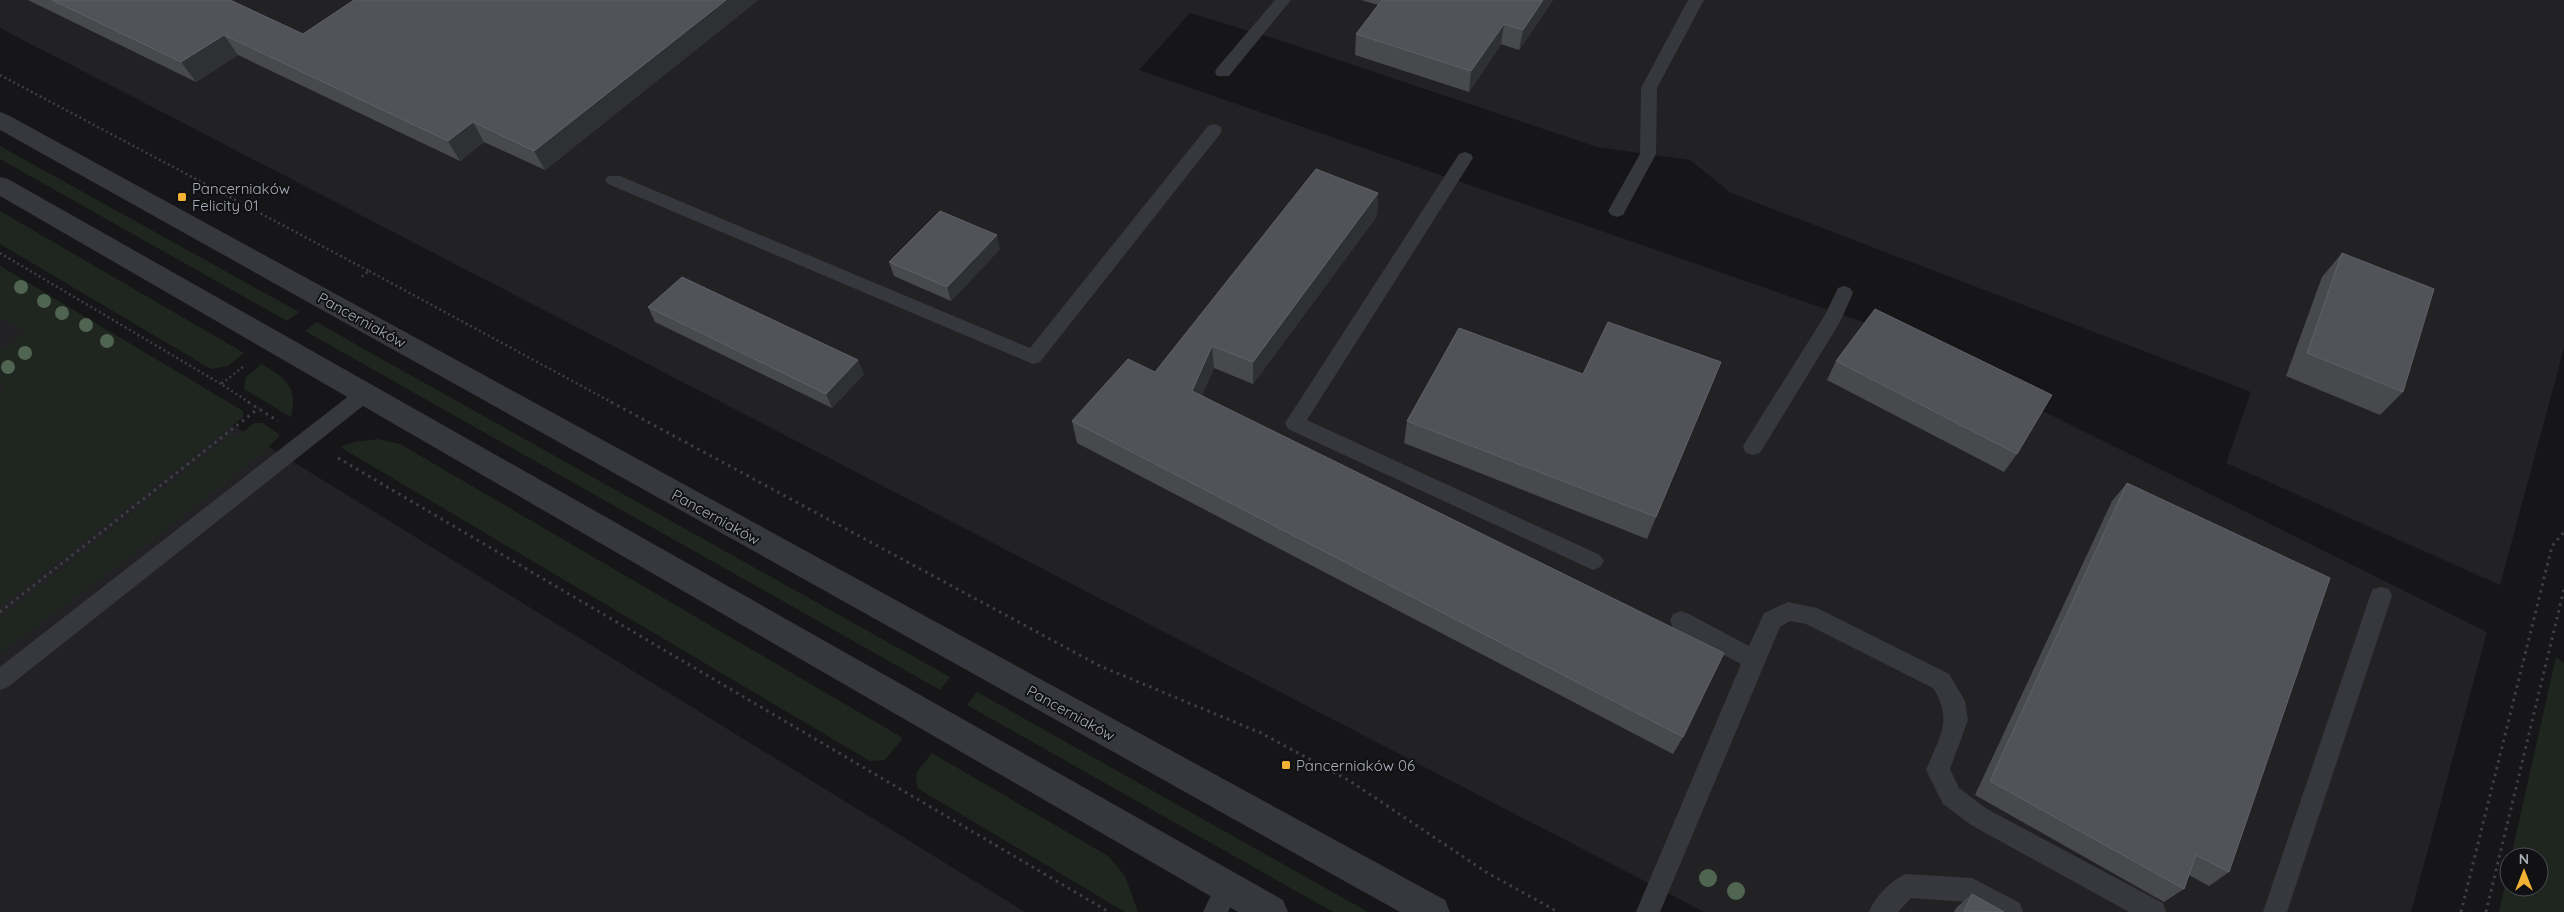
<svg xmlns="http://www.w3.org/2000/svg" width="2564" height="912" viewBox="0 0 2564 912" font-family="Quicksand,sans-serif">
	<style>
		.built { fill: #222225 }
		.green { fill: #1e261f }
		.lines { fill: none; stroke-linecap: round; stroke-linejoin: round }
		.path-far1 { stroke: #3d3f44; stroke-width: 2.5; stroke-dasharray: 2 3; stroke-linecap: butt }
		.path { stroke: #3d3f44; stroke-width: 3; stroke-dasharray: 2.5 4.5; stroke-linecap: butt }
		.lane { fill: #37383d; fill-rule: evenodd }
		.street { fill: #37383d; fill-rule: evenodd }
		.tree { fill: #506452 }
		.wall { fill: #47494d }
		.shaded-wall { fill: #2f3033 }
		.building { fill: #525359; stroke: #5f6168 }
		.poi-dot { fill: #f2b134; stroke: #111113; stroke-width: 2 }
		.labels { text-anchor: middle; dominant-baseline: central; stroke-width: 4; stroke-linejoin: round; paint-order: stroke }
		.poi-label { font-size: 15px; fill: #a8adb8; stroke: #111113; text-anchor: start }
		.street-label { font-size: 15px; fill: #a8adb8; stroke: #111113 }
	</style>
	<rect width="100%" height="100%" fill="#161618"/>
	<g class="built">
		<path d="M0 0H2564V348L2500 585 2226 463 2251 392 1731 193 1690 160 1597 147 1279 40 1190 13 1139 70 1866 323 2487 632 2411 912H1704L0 28Z"/>
		<path d="M0 283 269 447 1025 912H0Z"/>
	</g>
	<g class="green">
		<path d="M0 146 299 312 287 321 0 159Z"/>
		<path d="M0 211 244 353 228 366 211 369 0 244Z"/>
		<path d="M0 266 243 411V417L0 607V391L6 386 0 382V352L26 333 0 317Z"/>
		<path d="M317 322 362 348 950 677 940 690 305 331Z"/>
		<path d="M262 364C286 379 298 386 291 417L244 389 246 377Z"/>
		<path d="M254 423H263L280 435 269 447 175 522 0 653V618L230 436 234 439Z"/>
		<path d="M378 439 400 444 903 738 885 760 870 761 340 447 354 442Z"/>
		<path d="M2556 657 2564 663V912H2499L2509 867V887H2539V857H2511Z"/>
		<path d="M977 692 1368 912H1333L1301 894 967 705Z"/>
		<path d="M932 753 1108 856 1125 876 1138 912H1125L917 788 916 773Z"/>
	</g>
	<g class="lines">
		<g class="path-far1">
			<path d="M0 75 369 271 360 278"/>
			<path d="M0 253 221 384"/>
			<path d="M369 271 613 403"/>
			<path d="M243 367 221 384 250 403"/>
		</g>
		<g class="path">
			<path d="M248 402 278 421"/>
			<path d="M611 402 1100 666 1261 733 1350 781 1486 872 1558 912"/>
			<path d="M338 458 1109 912"/>
			<path d="M0 612 259 408"/>
			<path d="M2461 912 2552 546 2564 532"/>
			<path d="M2486 912 2564 589"/>
		</g>
		<g class="lane">
			<path d="M1275 0H1291L1229 76H1217L1215 72 1217 68Z"/>
			<path d="M1688 0H1704L1657 88 1656 154 1623 215 1617 217 1611 215 1608 211 1640 154 1641 88Z"/>
			<path d="M1214 124 1220 126 1222 130 1220 134 1040 362 1033 364 608 184 605 180 608 176H620L1030 348 1208 126Z"/>
			<path d="M1465 152 1471 154 1473 158 1307 420 1600 555 1604 561 1600 567 1593 570 1288 429 1285 423 1459 154Z"/>
			<path d="M1844 286 1850 288 1853 293 1840 322 1760 453 1753 455 1746 453 1743 447 1746 441 1825 315 1838 288Z"/>
			<path d="M366 385 373 388 376 393 373 398 8 687 0 690V667L359 388Z"/>
			<path d="M2381 587 2389 589 2392 596 2287 912H2263L2370 596 2373 589Z"/>
			<path d="M1788 602 1817 608 1949 674 1965 701 1968 720 1950 769 1959 788 1987 809 2163 903 2166 912H2129L1971 825 1943 804 1926 770C1939 737 1954 721 1933 688L1806 624 1790 621 1780 627 1660 912H1636L1741 664 1673 628 1670 621 1673 614 1681 611 1689 614 1749 646 1764 613Z"/>
			<path d="M1906 874 1972 878 2020 903 2023 912H1987L1969 902 1911 898 1898 912H1869C1875 897 1891 880 1906 874Z"/>
			<path d="M1228 876 1237 879 1240 888 1228 912H1203L1219 879Z"/>
		</g>
		<g class="street">
			<path d="M0 112 8 115 1445 900 1450 912H1400L0 130Z"/>
			<path d="M0 177 8 179 1283 900 1288 912H1238L0 196Z"/>
		</g>
	</g>
	<g class="tree">
		<circle cx="21" cy="287" r="7"/>
		<circle cx="44" cy="301" r="7"/>
		<circle cx="62" cy="313" r="7"/>
		<circle cx="86" cy="325" r="7"/>
		<circle cx="107" cy="341" r="7"/>
		<circle cx="25" cy="353" r="7"/>
		<circle cx="8" cy="367" r="7"/>
		<circle cx="1708" cy="878" r="9"/>
		<circle cx="1736" cy="891" r="9"/>
	</g>
	<g class="wall">
		<path d="M28 0H230L303 34 758 0 545 170 484 142 460 161 238 55 196 82Z"/>
		<path d="M1361 0H1553L1519 50 1501 44 1469 92 1355 55 1356 34 1378 5Z"/>
		<path d="M1378 193 1377 216 1253 384 1214 368 1202 395 1683 737 1673 754 1077 443 1072 421 1155 372Z"/>
		<path d="M1000 249 951 301 894 276 889 262Z"/>
		<path d="M2342 253 2403 392 2380 415 2286 376 2322 277Z"/>
		<path d="M648 307 864 374 832 408 655 322Z"/>
		<path d="M1836 361 2017 454 2004 472 1827 380Z"/>
		<path d="M1721 362 1647 539 1404 443 1407 421 1583 374Z"/>
		<path d="M2127 483 2229 872 2209 886 2189 875 2184 889 2164 902 1975 795 2112 501Z"/>
		<path d="M1972 894 2004 912H1954L1957 907Z"/>
	</g>
	<g class="shaded-wall">
		<path d="M726 0H758L545 170 534 151Z"/>
		<path d="M1543 0H1553L1519 50 1523 30Z"/>
		<path d="M1504 24 1501 44 1469 92 1471 71Z"/>
		<path d="M224 35 238 55 196 82 181 62Z"/>
		<path d="M473 122 484 142 460 161 448 141Z"/>
		<path d="M1378 193 1377 216 1253 384V362Z"/>
		<path d="M997 235 1000 249 951 301 947 287Z"/>
		<path d="M1212 346 1214 368 1194 413 1192 391Z"/>
		<path d="M858 360 864 374 832 408 826 394Z"/>
		<path d="M1721 362 1712 385 1647 539 1656 517Z"/>
	</g>
	<g class="building">
		<path d="M52 0H230L303 34 354 0H726L534 151 473 122 448 141 224 35 181 62Z"/>
		<path d="M1382 0H1543L1523 30 1504 24 1471 71 1356 34Z"/>
		<path d="M1316 169 1378 193 1253 362 1212 346 1192 391 1724 653 1683 737 1072 421 1128 359 1155 372Z"/>
		<path d="M940 211 997 235 947 287 889 262Z"/>
		<path d="M2342 253 2434 289 2403 392 2307 353Z"/>
		<path d="M682 277 858 360 826 394 648 307Z"/>
		<path d="M1875 309 2052 395 2017 454 1836 361Z"/>
		<path d="M1608 322 1721 362 1656 517 1407 421 1459 328 1583 374Z"/>
		<path d="M2127 483 2330 578 2229 872 2196 855 2184 889 1990 781Z"/>
		<path d="M1972 894 2004 912H1964Z"/>
	</g>
	<g class="poi-dot">
		<rect x="177" y="192" width="10" height="10" rx="2.5"/>
		<rect x="1281" y="760" width="10" height="10" rx="2.5"/>
	</g>
	<g class="labels">
		<g class="poi-label">
			<text x="192" y="188">Pancerniaków<tspan x="192" dy="17">Felicity 01</tspan></text>
			<text x="1296" y="765">Pancerniaków 06</text>
		</g>
		<g class="street-label">
			<text transform="translate(362 320) rotate(29)">Pancerniaków</text>
			<text transform="translate(716 517) rotate(29)">Pancerniaków</text>
			<text transform="translate(1071 713) rotate(29)">Pancerniaków</text>
		</g>
	</g>
	<g transform="translate(2524 872)"><circle r="24" fill="#111113" stroke="#4d4f55"/>
	<path d="M0-4L9 19L0 12L-9 19Z" fill="#f2b134"/>
	<text y="-8" font-size="14" font-weight="bold" text-anchor="middle" fill="#a8adb8">N</text>
	</g>
</svg>
